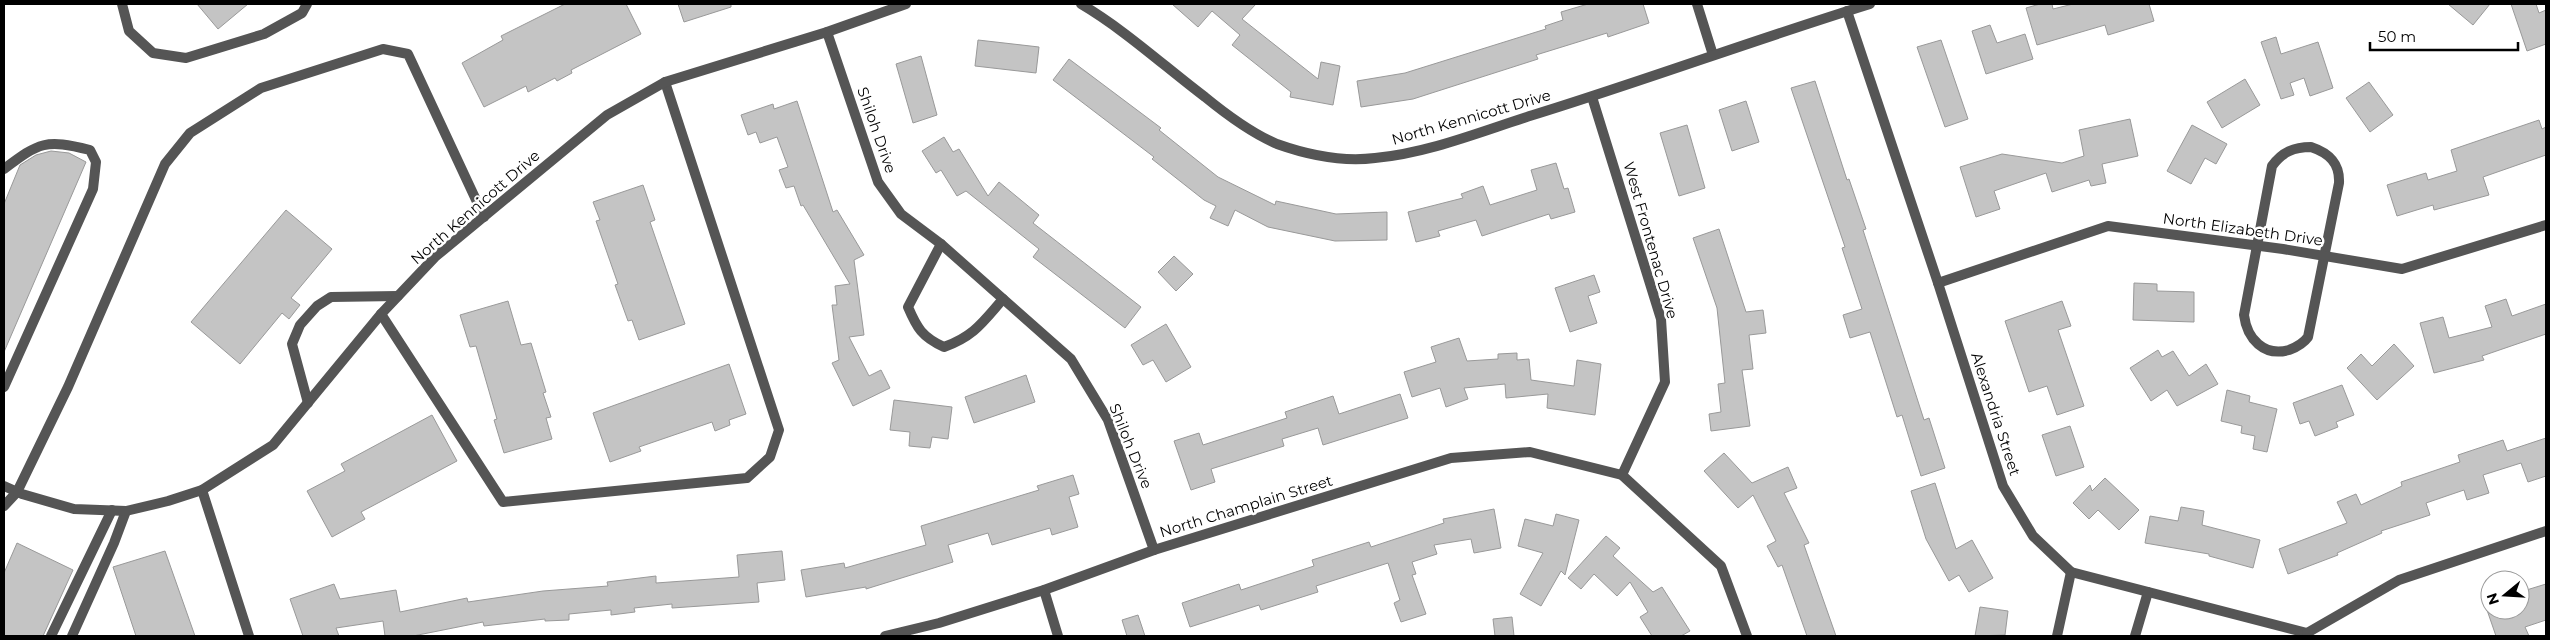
<svg xmlns="http://www.w3.org/2000/svg" width="2550" height="640" viewBox="0 0 2550 640" font-family="Montserrat,sans-serif">
	<style>
		.building { fill: #c4c4c4; stroke: #999 }
		.lines { fill: none; stroke-linecap: round; stroke-linejoin: round }
		.service { stroke: #555; stroke-width: 10 }
		.minor { stroke: #555; stroke-width: 10 }
		.tertiary { stroke: #555; stroke-width: 10 }
		.labels { text-anchor: middle; dominant-baseline: central; stroke-width: 5; stroke-linejoin: round; paint-order: stroke }
		.street-label { font-size: 15px; fill: #000; stroke: #fff }
	</style>
	<rect width="100%" height="100%" fill="#fff"/>
	<g class="building">
		<path d="M197 4H248L218 29Z"/>
		<path d="M565 4H626L641 34 571 70 572 73 557 81 555 78 528 92 526 86 484 107 462 63 503 40 501 36Z"/>
		<path d="M678 4H731V7L684 22Z"/>
		<path d="M1172 4H1256L1242 19 1318 79 1321 62 1340 66 1333 105 1290 97 1291 92 1232 45 1240 35 1212 11 1198 27Z"/>
		<path d="M1588 4H1643L1649 23 1608 37 1607 33 1536 55 1538 59 1413 99 1361 107 1357 81 1405 73 1546 29 1545 26 1563 20 1561 12Z"/>
		<path d="M2040 4H2052L2053 9 2073 4H2149L2154 21 2108 35 2105 25 2037 45 2026 8Z"/>
		<path d="M2448 4H2490L2473 25Z"/>
		<path d="M2511 4H2536L2539 13 2546 10V44L2527 51Z"/>
		<path d="M1990 25 1997 43 2025 34 2033 59 1986 74 1972 31Z"/>
		<path d="M2276 37 2281 54 2318 42 2333 88 2310 96 2304 78 2290 83 2294 95 2281 99 2261 42Z"/>
		<path d="M978 40 1039 47 1036 73 975 66Z"/>
		<path d="M1941 40 1968 119 1945 127 1917 47Z"/>
		<path d="M921 56 937 115 913 123 896 64Z"/>
		<path d="M1069 59 1161 128 1159 130 1218 177 1275 205 1276 201 1336 214 1387 212V240L1335 241 1268 227 1235 210 1228 226 1210 218 1216 206 1204 200 1152 159 1154 157 1053 80Z"/>
		<path d="M2245 79 2260 105 2222 128 2207 102Z"/>
		<path d="M1815 81 1847 180 1849 179 1866 229 1863 230 1924 420 1929 418 1945 468 1921 476 1902 415 1897 417 1870 332 1850 338 1843 315 1862 309 1842 248 1845 247 1791 88Z"/>
		<path d="M2369 82 2393 115 2370 132 2346 98Z"/>
		<path d="M797 101 833 212 837 210 864 255 854 260 864 335 849 337 869 376 881 370 890 388 853 406 832 363 839 360 832 305H837L835 286 850 284 803 205 801 206 794 186 786 188 779 170 788 167 777 137 760 143 756 132 748 135 741 115 773 104 774 109Z"/>
		<path d="M1746 101 1759 142 1732 151 1719 110Z"/>
		<path d="M2130 119 2138 156 2102 164 2106 183 2091 186 2089 180 2052 192 2046 173 1994 191 2000 209 1976 217 1960 167 2002 154 2062 163 2084 156 2079 130Z"/>
		<path d="M2539 120 2542 129 2546 127V155L2483 177 2489 195 2434 210 2433 205 2397 216 2387 185 2426 173 2428 180 2457 171 2451 150Z"/>
		<path d="M1687 125 1705 188 1679 196 1660 133Z"/>
		<path d="M2192 125 2227 144 2216 164 2205 158 2191 184 2167 171Z"/>
		<path d="M944 137 953 152 959 149 988 196 999 182 1039 215 1033 223 1141 307 1125 328 1033 257 1039 249 966 191 957 196 941 170 936 173 922 151Z"/>
		<path d="M51 151 69 153 86 162 4 352V204L20 165 36 155Z"/>
		<path d="M1556 163 1564 189 1568 188 1575 212 1551 219 1549 214 1482 236 1476 220 1438 231 1440 236 1416 242 1408 212 1463 198 1461 194 1483 186 1490 205 1537 190 1531 170Z"/>
		<path d="M643 185 655 220 650 222 685 324 639 340 632 320 628 321 615 285 618 284 596 221 600 220 593 202Z"/>
		<path d="M286 210 332 249 291 298 300 305 289 319 282 313 240 364 191 322Z"/>
		<path d="M1719 229 1746 312 1763 310 1766 333 1749 335 1753 369 1742 370 1750 426 1711 431 1709 414 1721 412 1718 384 1725 383 1717 308 1693 238Z"/>
		<path d="M1174 256 1193 274 1176 291 1158 272Z"/>
		<path d="M1594 275 1600 292 1588 296 1597 323 1570 332 1555 288Z"/>
		<path d="M2134 283 2157 284V291L2194 292V322L2133 320Z"/>
		<path d="M2506 299 2512 316 2546 304V334L2482 356 2484 360 2434 373 2420 323 2443 317 2449 338 2492 327 2485 306Z"/>
		<path d="M508 301 521 345 531 343 546 392 543 393 551 417 546 418 552 439 504 453 494 420 497 419 476 346 470 347 460 315Z"/>
		<path d="M2062 301 2071 326 2058 330 2084 406 2057 415 2047 386 2029 392 2005 321Z"/>
		<path d="M1166 324 1191 367 1166 382 1153 360 1143 365 1131 345Z"/>
		<path d="M1459 338 1467 361 1498 359V354L1517 353V360L1529 359 1531 380 1574 386 1577 360 1601 364 1595 415 1547 408 1548 394 1506 398 1505 384 1464 388 1468 399 1446 407 1440 388 1412 397 1404 372 1436 362 1431 347Z"/>
		<path d="M2394 344 2414 366 2377 400 2347 368 2361 354 2372 366Z"/>
		<path d="M2158 350 2162 357 2173 351 2189 376 2206 364 2218 384 2177 406 2167 390 2151 401 2130 368Z"/>
		<path d="M729 364 746 414 729 420 730 425 715 431 712 422 639 447 641 451 610 462 593 413Z"/>
		<path d="M1026 375 1035 402 974 423 965 397Z"/>
		<path d="M2342 385 2354 415 2336 422 2338 427 2315 436 2309 421 2300 424 2293 403Z"/>
		<path d="M2227 390 2250 396 2249 402 2277 409 2267 452 2253 449 2255 436 2241 433 2242 426 2221 421Z"/>
		<path d="M1400 394 1408 418 1323 445 1318 428 1282 439 1284 446 1211 469 1215 482 1191 490 1174 441 1199 433 1203 445 1287 418 1285 412 1333 396 1339 414Z"/>
		<path d="M894 400 952 407 948 439 932 437 930 448 909 446 910 432 890 430Z"/>
		<path d="M432 415 457 461 361 512 365 519 332 537 307 491 345 471 341 464Z"/>
		<path d="M2070 426 2084 467 2056 476 2042 435Z"/>
		<path d="M2546 438V476L2528 482 2521 463 2483 475 2489 493 2467 500 2464 490 2426 503 2430 515 2381 531 2382 533 2337 553 2338 555 2288 574 2279 549 2347 523 2337 502 2356 494 2361 505 2402 486 2401 482 2460 462 2458 455 2503 440 2507 451Z"/>
		<path d="M1724 453 1752 483 1788 467 1797 488 1784 493 1809 543 1804 545 1836 636H1807L1782 565 1778 567 1767 546 1776 541 1753 495 1738 508 1704 471Z"/>
		<path d="M1073 475 1079 494 1069 497 1078 527 1052 535 1050 528 992 545 988 533 948 545 953 562 866 589V587L806 597 801 570 844 563 845 568 926 545 921 526 1039 490 1037 486Z"/>
		<path d="M2105 478 2139 510 2119 530 2098 510 2089 519 2073 503 2090 485 2092 491Z"/>
		<path d="M1935 483 1956 549 1972 540 1993 578 1969 592 1959 575 1949 581 1926 539 1911 491Z"/>
		<path d="M2181 507 2204 511 2202 525 2260 540 2253 568 2209 556V554L2145 543 2150 516 2178 521Z"/>
		<path d="M1494 509 1501 548 1474 553 1471 539 1434 545 1437 554 1412 562 1416 574 1412 575 1426 614 1401 622 1394 603 1400 600 1388 563 1316 586 1318 592 1261 610 1259 605 1190 627 1182 603 1239 584 1241 590 1314 566 1312 560 1369 542 1371 547 1444 523 1443 519Z"/>
		<path d="M1556 514 1579 520 1565 575 1561 571 1541 606 1520 594 1543 553 1518 546 1525 519 1553 526Z"/>
		<path d="M1606 536 1620 548 1613 556 1653 592 1662 587 1690 631 1681 636H1652L1640 617 1648 612 1630 582 1617 596 1594 574 1581 589 1568 578Z"/>
		<path d="M17 543 73 570 43 636H4V573Z"/>
		<path d="M165 551 195 636H136L113 567Z"/>
		<path d="M782 551 785 580 757 583 759 602 672 608V604L634 608 635 612 611 615V610L569 614V620L545 621V619L484 626 483 622 413 636H385L383 621 336 628 339 636H303L290 599 334 584 340 599 396 590 400 612 467 598 468 602 543 591 608 586 607 582 656 576V583L739 577 737 555Z"/>
		<path d="M2546 584V620L2525 627 2529 636H2496L2487 610H2520V592Z"/>
		<path d="M1980 607 2008 611 2005 635 1975 636Z"/>
		<path d="M1138 615 1145 636H1127L1122 620Z"/>
		<path d="M1512 617 1514 636H1495L1493 619Z"/>
	</g>
	<g class="lines">
		<g class="service">
			<path d="M122 4 129 31 153 53 186 58 264 34 302 13 307 4"/>
			<path d="M2311 147C2329 153 2340 163 2339 183L2308 337C2303 344 2297 347 2289 350 2264 357 2247 339 2244 315L2272 166C2282 152 2294 147 2311 147Z"/>
			<path d="M4 169C40 142 45 139 90 150L96 162 93 189 4 387"/>
			<path d="M381 314 503 502 747 478 770 457 779 430 665 82"/>
			<path d="M308 403 292 344 300 325 317 306 331 297 398 296"/>
			<path d="M4 506 17 492 68 387 165 164 190 133 261 88 383 49 408 54 484 217"/>
			<path d="M51 636 112 510"/>
			<path d="M72 636 114 543 126 511"/>
		</g>
		<g class="minor">
			<path d="M1697 4 1713 55"/>
			<path d="M1847 11 1938 283 2003 486 2033 536 2071 572 2307 633"/>
			<path d="M827 32 878 182 901 214 941 244 1071 359 1108 420 1154 550"/>
			<path d="M1592 97 1661 319 1665 382 1622 475"/>
			<path d="M941 244 908 307C917 328 922 337 944 347 974 336 982 323 1003 299"/>
			<path d="M1938 283 2108 226 2283 249 2402 269 2546 225"/>
			<path d="M202 490 249 636"/>
			<path d="M1044 590 1058 636"/>
			<path d="M2307 633 2399 580 2546 531"/>
			<path d="M885 636 939 623 1044 590 1154 550 1451 458 1530 452 1622 475 1721 566 1747 636"/>
			<path d="M2057 636 2071 572"/>
			<path d="M2135 636 2148 592"/>
		</g>
		<g class="tertiary">
			<path d="M1081 4C1125 30 1164 66 1205 97 1227 115 1251 133 1277 144 1308 155 1343 162 1375 158 1429 153 1482 131 1533 115 1646 80 1757 39 1870 4"/>
			<path d="M4 486 22 494 74 509 126 511 168 501 202 490 273 445 381 314 435 257 607 115 665 82 827 32 906 4"/>
		</g>
	</g>
	<g class="labels">
		<g class="street-label">
			<text transform="translate(1471 117) rotate(-16)">North Kennicott Drive</text>
			<text transform="translate(877 130) rotate(71)">Shiloh Drive</text>
			<text transform="translate(475 207) rotate(-41)">North Kennicott Drive</text>
			<text transform="translate(2243 229) rotate(8)">North Elizabeth Drive</text>
			<text transform="translate(1651 240) rotate(74)">West Frontenac Drive</text>
			<text transform="translate(1996 414) rotate(72)">Alexandria Street</text>
			<text transform="translate(1131 446) rotate(68)">Shiloh Drive</text>
			<text transform="translate(1246 506) rotate(-17)">North Champlain Street</text>
		</g>
	</g>
	<rect width="2550" height="640" fill="none" stroke="#000000" stroke-width="10"/>
	<g transform="translate(2505 595) rotate(252)"><circle r="24" fill="#ffffff" stroke="#999999"/>
	<path d="M0-4L9 19L0 12L-9 19Z" fill="#000000"/>
	<text y="-8" font-size="14" font-weight="bold" text-anchor="middle" fill="#000000">N</text>
	</g>
	<path d="M2370 42v8h148v-8" fill="none" stroke="#000000" stroke-width="2.5"/>
	<text x="2378" y="42" font-size="15" fill="#000000" stroke="#ffffff" stroke-width="4" paint-order="stroke">50 m</text>
</svg>
